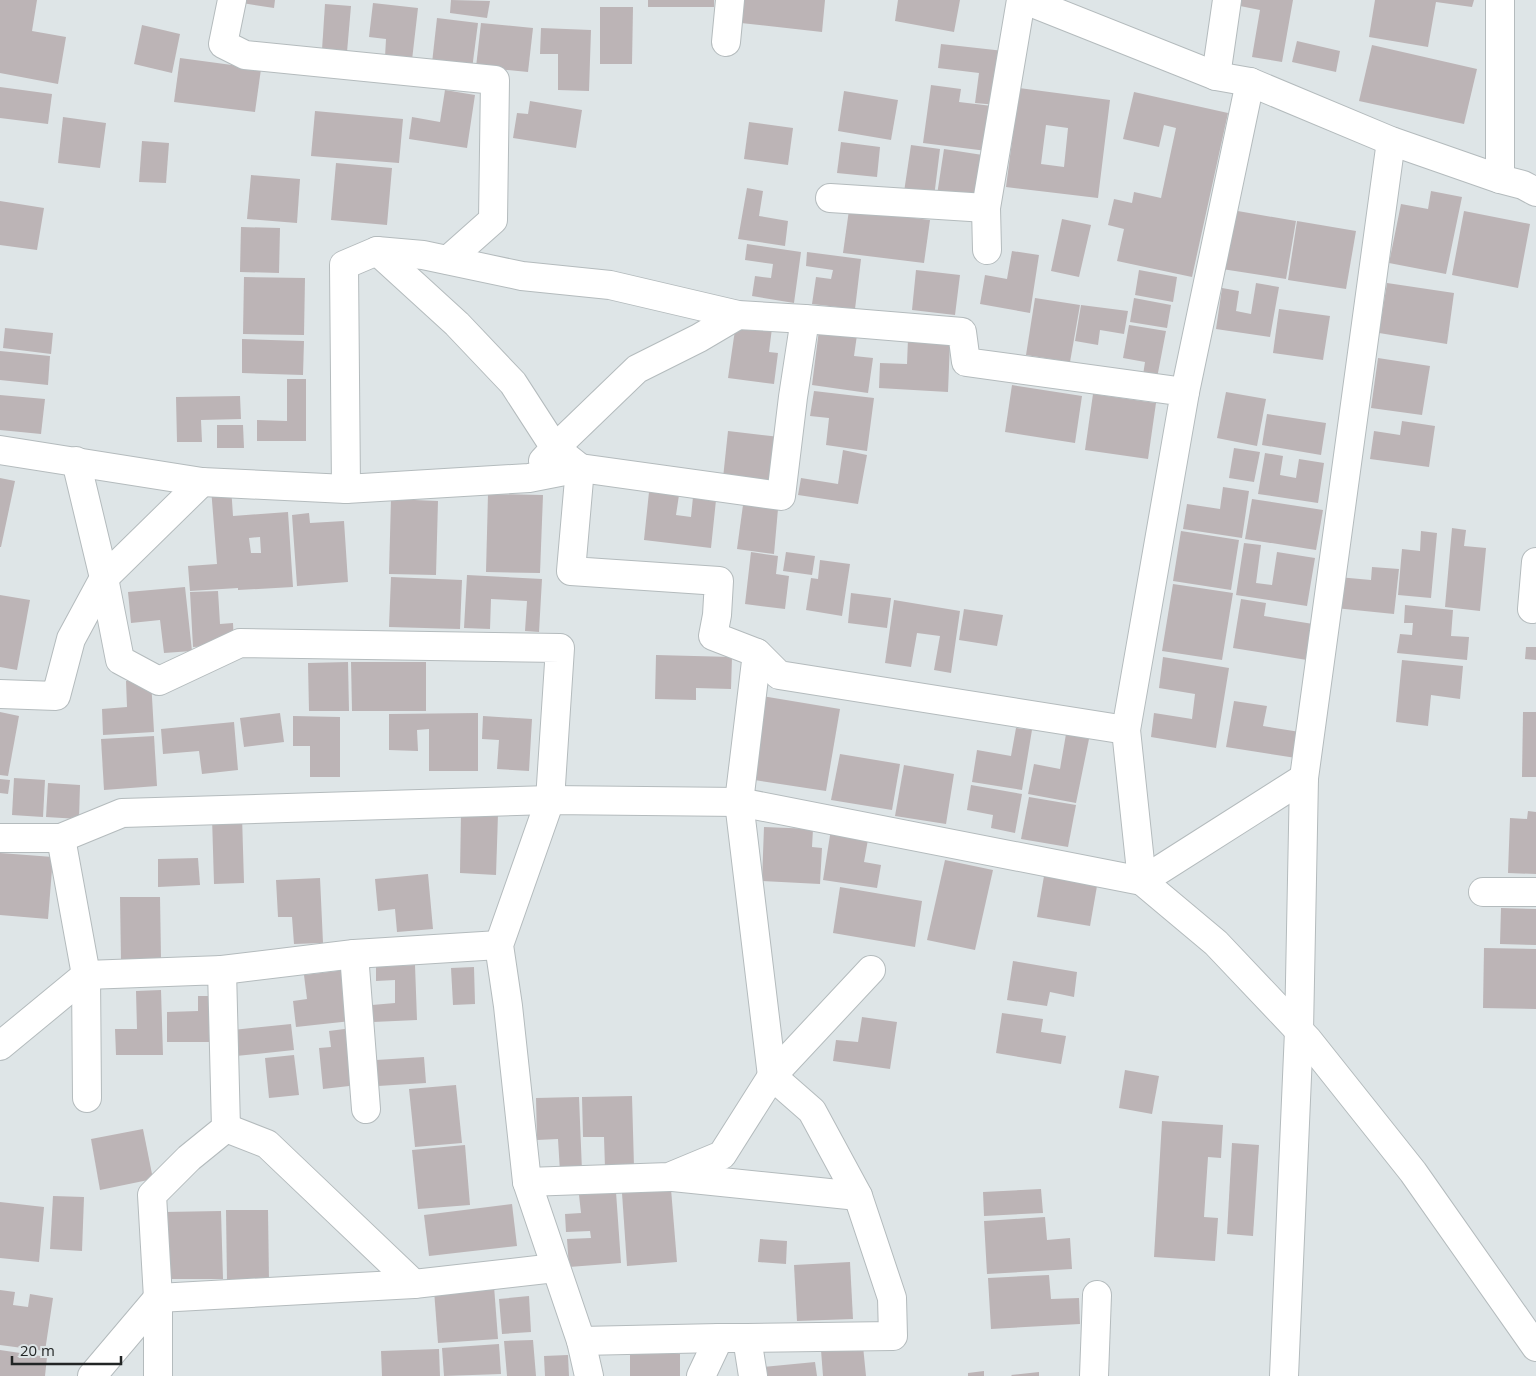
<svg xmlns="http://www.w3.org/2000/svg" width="1536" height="1376" viewBox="0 0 1536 1376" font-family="'Open Sans',sans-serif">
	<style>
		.building { fill: #bcb4b6; fill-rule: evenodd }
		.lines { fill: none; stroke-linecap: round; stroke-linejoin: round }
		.minor-casing { stroke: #b4bbbd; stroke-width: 30 }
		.minor { stroke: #fff; stroke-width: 28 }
	</style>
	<rect width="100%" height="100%" fill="#dee5e7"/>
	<g class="building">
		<path d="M0 0H37L32 31 66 37 58 84 0 73Z"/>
		<path d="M243 0H275L274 8 242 3Z"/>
		<path d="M451 0 490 1 487 18 450 13Z"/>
		<rect x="648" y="0" width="66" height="7"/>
		<path d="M743 0H825L822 32 741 23Z"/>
		<path d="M898 0H960L954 32 895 21Z"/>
		<path d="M1241 0H1293L1282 62 1252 57 1260 10 1240 6Z"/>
		<path d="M1375 0H1474L1472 7 1436 2 1428 47 1369 37Z"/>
		<path d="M373 3 418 8 412 60 385 57 386 39 369 37Z"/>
		<path d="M325 4 351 6 347 52 322 50Z"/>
		<path d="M600 7H633L632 64H600Z"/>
		<path d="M437 18 478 23 472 69 432 63Z"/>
		<path d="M481 23 533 28 528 72 476 67Z"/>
		<path d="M142 25 180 34 172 73 134 64Z"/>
		<path d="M541 28 591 30 589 91 558 90V54H540Z"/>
		<path d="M1297 41 1340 51 1336 72 1292 62Z"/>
		<path d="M941 44 1004 51 997 105 975 103 979 73 938 68Z"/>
		<path d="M1372 45 1477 69 1464 124 1359 101Z"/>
		<path d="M180 58 261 69 255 112 174 102Z"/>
		<path d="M931 85 961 89 959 102 992 106 987 151 923 143Z"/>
		<path d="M0 87 52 94 48 124 0 118Z"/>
		<path d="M1019 88 1110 100 1098 198 1006 187ZM1046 125 1068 128 1064 167 1041 164Z"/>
		<path d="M445 90 475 95 467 148 409 139 412 117 440 122Z"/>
		<path d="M844 91 898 100 891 140 838 131Z"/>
		<path d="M1134 92 1228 113 1192 277 1117 261 1124 229 1108 225 1114 199 1132 203 1134 192 1161 198 1176 128 1164 125 1159 147 1123 139Z"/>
		<path d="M530 101 582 110 576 148 513 138 517 113 528 114Z"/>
		<path d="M315 111 403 119 399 163 311 156Z"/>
		<path d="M63 117 106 123 100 168 58 163Z"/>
		<path d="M749 122 793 128 788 165 744 159Z"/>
		<path d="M142 141 169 143 166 183 139 182Z"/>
		<path d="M841 142 880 147 877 177 837 173Z"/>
		<path d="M911 145 940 149 934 197 904 192Z"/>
		<path d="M944 149 989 156 983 201 937 195Z"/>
		<path d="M336 163 392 168 387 225 331 220Z"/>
		<path d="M251 175 300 179 297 223 247 219Z"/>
		<path d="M747 188 763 191 759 216 788 221 785 246 738 239Z"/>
		<path d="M1431 191 1462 197 1446 274 1389 263 1401 204 1428 209Z"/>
		<path d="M0 201 44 208 37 250 0 245Z"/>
		<path d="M849 210 930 220 924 263 843 253Z"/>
		<path d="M1232 210 1296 221 1286 279 1222 269Z"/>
		<path d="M1464 211 1530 224 1518 288 1452 275Z"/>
		<path d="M1062 219 1091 225 1079 277 1051 271Z"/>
		<path d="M1297 221 1356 231 1346 289 1288 280Z"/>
		<path d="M241 227 280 228 279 273 240 272Z"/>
		<path d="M747 244 801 252 794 303 752 296 755 276 771 278 773 264 745 260Z"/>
		<path d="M1012 251 1039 255 1030 313 980 304 985 275 1007 279Z"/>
		<path d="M807 252 861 259 855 309 812 304 816 277 831 279 833 270 806 266Z"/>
		<path d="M916 270 960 275 955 315 912 310Z"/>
		<path d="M1139 270 1177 277 1173 302 1135 295Z"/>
		<path d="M244 277 305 278 304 335 243 334Z"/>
		<path d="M1256 283 1279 287 1270 337 1216 329 1222 288 1239 291 1236 311 1251 314Z"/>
		<path d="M1387 283 1454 293 1447 344 1379 333Z"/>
		<path d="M1035 298 1080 305 1070 362 1026 355Z"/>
		<path d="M1134 298 1171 305 1167 328 1130 322Z"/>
		<path d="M1081 305 1128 311 1124 334 1100 330 1098 345 1075 341Z"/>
		<path d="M1279 309 1330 316 1323 360 1273 353Z"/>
		<path d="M736 323 772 328 769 352 778 353 774 384 728 378Z"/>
		<path d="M1129 325 1166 331 1157 378 1143 375 1145 362 1123 358Z"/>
		<path d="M5 328 53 333 51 354 3 348Z"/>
		<path d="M819 330 857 335 854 356 873 358 868 393 812 385Z"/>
		<path d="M242 339 304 341 303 375 242 373Z"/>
		<path d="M908 339 950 341 948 392 879 388 880 363 907 364Z"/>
		<path d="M0 351 50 356 48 385 0 380Z"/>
		<path d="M1378 358 1430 366 1422 415 1371 408Z"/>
		<path d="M287 379H306V441H257V420L287 421Z"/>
		<path d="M1012 385 1082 396 1075 443 1005 432Z"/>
		<path d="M814 391 874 398 867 451 826 445 829 418 810 416Z"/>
		<path d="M1226 392 1266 399 1257 446 1217 438Z"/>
		<path d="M1093 394 1156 403 1148 459 1085 450Z"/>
		<path d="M0 395 45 399 41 434 0 430Z"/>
		<path d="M240 396 241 419 201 420 202 442H177L176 397Z"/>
		<path d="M1267 414 1326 423 1321 455 1262 445Z"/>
		<path d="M1402 421 1435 426 1429 467 1370 459 1374 431 1400 435Z"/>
		<path d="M217 425H243L244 448H217Z"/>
		<path d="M728 431 780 437 774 484 723 478Z"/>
		<path d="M1234 448 1260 452 1254 482 1229 478Z"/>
		<path d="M843 450 867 455 858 504 798 495 801 478 838 484Z"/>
		<path d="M1265 453 1283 456 1280 475 1296 478 1299 459 1324 463 1318 503 1258 494Z"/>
		<path d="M0 478 15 481 1 547H0Z"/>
		<path d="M231 486 233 516 288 512 293 587 238 590V588L190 591 188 566 217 564 211 488ZM260 537 261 553H251L249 538Z"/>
		<path d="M1223 487 1249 491 1242 538 1183 529 1187 504 1220 509Z"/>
		<path d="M649 492 679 495 676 515 691 517 693 497 716 500 711 548 644 540Z"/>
		<path d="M488 494 543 495 540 573 486 572Z"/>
		<path d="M391 499 438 501 436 575 389 574Z"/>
		<path d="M1252 499 1323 510 1316 550 1245 539Z"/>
		<path d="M743 505 778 509 774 554 737 549Z"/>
		<path d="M309 513 310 523 344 521 348 582 297 586 292 515Z"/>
		<path d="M1452 528 1466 530 1464 546 1486 548 1480 611 1445 607Z"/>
		<path d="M1181 531 1239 540 1231 590 1173 581Z"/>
		<path d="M1421 531 1437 533 1431 598 1398 595 1402 549 1420 551Z"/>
		<path d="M1244 543 1261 545 1256 583 1272 585 1277 552 1315 558 1307 606 1236 595Z"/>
		<path d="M751 552 778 556 776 574 789 576 785 609 745 604Z"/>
		<path d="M786 552 815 556 812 575 783 571Z"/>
		<path d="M820 560 850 564 842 616 806 610 811 578 818 579Z"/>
		<path d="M1372 567 1399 569 1394 614 1335 608 1338 577 1371 580Z"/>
		<path d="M467 575 542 579 539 632 525 631 527 601 491 599 490 629 464 628Z"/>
		<path d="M391 577 462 580 460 629 389 627Z"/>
		<path d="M1173 584 1233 593 1222 660 1162 651Z"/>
		<path d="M185 587 192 651 164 653 160 620 131 623 128 592Z"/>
		<path d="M218 591 220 624 233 623 234 645 193 647 190 592Z"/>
		<path d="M851 593 891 598 887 628 848 623Z"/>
		<path d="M0 595 30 600 17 670 0 667Z"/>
		<path d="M1241 599 1266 603 1264 616 1313 624 1307 660 1233 648Z"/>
		<path d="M894 600 960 611 951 673 934 670 940 636 917 633 911 667 885 663Z"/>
		<path d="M1405 605 1453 610 1451 636 1469 637 1467 660 1397 653 1400 634 1412 635 1413 623H1404Z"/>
		<path d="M964 609 1003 615 997 646 959 640Z"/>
		<path d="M1526 647H1536V660L1525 659Z"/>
		<path d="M656 655 732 657 731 689 696 688V700L655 699Z"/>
		<path d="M1163 657 1229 668 1216 748 1151 737 1154 713 1192 719 1195 694 1159 688Z"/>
		<path d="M1402 660 1463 666 1460 699 1431 695 1428 726 1396 722Z"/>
		<path d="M348 662 349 711H309L308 663Z"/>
		<path d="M351 662H426V711H352Z"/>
		<path d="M151 680 154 732 103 735 102 709 127 707 126 681Z"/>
		<path d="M762 696 840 709 826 791 748 779Z"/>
		<path d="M1234 701 1267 706 1263 726 1300 732 1296 758 1226 747Z"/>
		<path d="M0 712 19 716 8 776 0 775Z"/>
		<path d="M1523 712H1536V777H1522Z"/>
		<path d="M280 713 284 742 244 747 240 718Z"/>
		<path d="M478 713V771H429V729L417 730 418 751 389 750V714Z"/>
		<path d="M293 716 340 717V777H310V746H293Z"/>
		<path d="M483 716 532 719 529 771 497 769 499 740 482 739Z"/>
		<path d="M234 722 238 770 202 774 199 751 163 754 161 729Z"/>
		<path d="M1016 728 1032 730 1022 790 972 782 977 750 1011 756Z"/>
		<path d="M1066 734 1089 739 1076 803 1028 794 1034 764 1060 769Z"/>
		<path d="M154 736 157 786 104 790 101 739Z"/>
		<path d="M840 754 900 764 892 810 831 800Z"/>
		<path d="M904 765 954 774 946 824 895 816Z"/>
		<path d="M14 778 45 780 43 817 12 815Z"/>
		<path d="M0 779 10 780 8 794 0 793Z"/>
		<path d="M48 783 80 785 79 819 46 817Z"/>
		<path d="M971 785 1022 794 1015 833 991 828 993 815 967 810Z"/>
		<path d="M1029 797 1076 805 1068 847 1021 839Z"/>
		<path d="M1528 811 1536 812V874L1508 873 1510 818 1527 819Z"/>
		<path d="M461 813 498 814 496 875 460 873Z"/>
		<path d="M242 816 244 883 214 884 212 817Z"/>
		<path d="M764 827 813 829 812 847 822 848 820 884 762 881Z"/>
		<path d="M831 829 869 834 864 862 881 865 877 888 823 880Z"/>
		<path d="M0 853 53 857 48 919 0 915Z"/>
		<path d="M198 858 200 885 158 887V859Z"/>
		<path d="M945 860 993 870 975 950 927 940Z"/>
		<path d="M428 874 433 929 397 932 395 909 378 911 375 879Z"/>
		<path d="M1044 876 1097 886 1090 926 1037 917Z"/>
		<path d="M320 878 323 943 294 944 292 917H278L276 880Z"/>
		<path d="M840 887 922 901 915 947 833 933Z"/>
		<path d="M120 897H160L161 959 121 960Z"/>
		<path d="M1501 908 1536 909V945L1500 944Z"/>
		<path d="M1484 948 1536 949V1009L1483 1008Z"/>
		<path d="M1013 961 1077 972 1074 997 1050 992 1047 1006 1007 1000Z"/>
		<path d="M415 965 417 1020 373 1022 372 1005 395 1003V980L376 981V967Z"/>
		<path d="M474 967 475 1004 453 1005 451 968Z"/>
		<path d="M345 970 351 1021 296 1027 293 1001 307 999 304 975Z"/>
		<path d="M161 990 163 1055H116L115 1029H137L136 991Z"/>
		<path d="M198 996H215L216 1042H167V1012L198 1011Z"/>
		<path d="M1002 1013 1043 1019 1041 1032 1066 1036 1061 1064 996 1053Z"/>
		<path d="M862 1017 897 1022 890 1069 833 1061 836 1040 858 1042Z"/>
		<path d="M291 1024 294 1050 236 1056 233 1030Z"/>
		<path d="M352 1028 358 1085 323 1089 319 1048 331 1047 329 1031Z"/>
		<path d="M294 1055 299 1095 269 1098 265 1058Z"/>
		<path d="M424 1057 426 1083 378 1086 376 1060Z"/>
		<path d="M1125 1070 1159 1076 1152 1114 1119 1108Z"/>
		<path d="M456 1085 462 1143 415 1147 409 1089Z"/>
		<path d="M632 1096 634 1167 605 1168 604 1137H583L582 1097Z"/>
		<path d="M579 1097 582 1171 560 1172 558 1139 537 1140 536 1098Z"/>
		<path d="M1162 1121 1223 1125 1221 1158 1208 1157 1204 1217 1218 1218 1215 1261 1154 1257Z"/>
		<path d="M143 1129 153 1179 100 1190 91 1139Z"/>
		<path d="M1232 1143 1259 1145 1253 1236 1227 1234Z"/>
		<path d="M465 1145 470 1205 418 1209 412 1150Z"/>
		<path d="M671 1189 677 1262 627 1266 622 1193Z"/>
		<path d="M1041 1189 1043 1213 984 1216 983 1192Z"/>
		<path d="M616 1192 621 1263 569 1267 567 1239 591 1238 590 1231 566 1232 565 1214 581 1213 579 1195Z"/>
		<path d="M53 1196 84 1197 82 1251 50 1249Z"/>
		<path d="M0 1202 44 1207 39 1262 0 1258Z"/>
		<path d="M512 1204 517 1246 429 1256 424 1215Z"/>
		<path d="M226 1210H268L269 1281 227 1282Z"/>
		<path d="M221 1211 223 1279H164V1212Z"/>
		<path d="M1045 1217 1047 1240 1070 1238 1072 1269 987 1274 984 1221Z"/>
		<path d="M760 1239 787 1241 786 1264 758 1262Z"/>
		<path d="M850 1262 853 1319 797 1321 794 1265Z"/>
		<path d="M1049 1275 1051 1299 1079 1298 1080 1324 991 1329 988 1278Z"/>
		<path d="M494 1286 498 1339 438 1343 434 1290Z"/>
		<path d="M0 1290 15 1292 13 1305 28 1307 30 1294 53 1298 45 1351 0 1345Z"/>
		<path d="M529 1296 531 1332 502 1334 499 1299Z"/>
		<path d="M533 1340 536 1376H507L504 1341Z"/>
		<path d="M499 1344 501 1374 444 1376 442 1348Z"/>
		<path d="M863 1346 866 1376H823L821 1350Z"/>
		<path d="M439 1349 440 1376H382L381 1351Z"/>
		<path d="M0 1350 47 1357 45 1376H0Z"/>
		<rect x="630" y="1354" width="50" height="22"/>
		<path d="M568 1355 569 1376H545L544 1356Z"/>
		<path d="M815 1362 817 1376H764L763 1367Z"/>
		<path d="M984 1371V1376H968V1373Z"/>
		<path d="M1039 1372V1376H1012L1011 1375Z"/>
	</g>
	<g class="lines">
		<g class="minor-casing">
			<g id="minor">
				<path d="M232 0 223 44 245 55 495 80 493 220 448 260"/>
				<path d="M1025 0 1216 76 1250 82 1391 141 1500 179 1523 185 1536 192"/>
				<path d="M1500 0V179"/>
				<path d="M726 42 730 0"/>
				<path d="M1216 76 1227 0"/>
				<path d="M830 198 986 208"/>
				<path d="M987 250 986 208 1021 0"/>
				<path d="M377 251 457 324 513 383 555 448 580 468"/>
				<path d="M1185 392 1250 82"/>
				<path d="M0 450 202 482 346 489 529 478 580 468 781 496 793 397 805 319"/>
				<path d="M76 461 104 578 120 660 159 681 240 643 560 648 550 800 499 945 508 1006 527 1182 581 1341 589 1376"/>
				<path d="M543 461 555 448 637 369 699 338 738 315"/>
				<path d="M580 468 571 571 719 581 717 615 713 636 757 653 739 802 772 1076 812 1111 858 1196 892 1298 893 1336 747 1338"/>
				<path d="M346 489 344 265 377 251 423 255 522 276 610 285 738 315 805 319 962 332 966 362 1185 392 1126 730 1142 881 1216 943 1308 1040 1413 1172 1536 1347"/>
				<path d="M1532 609 1536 562"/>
				<path d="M757 653 779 675 1126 730"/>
				<path d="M0 694 56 696 71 639 104 578 202 482"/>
				<path d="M0 838H61L122 813 550 800 739 802 1142 881 1304 778"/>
				<path d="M61 838 86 975 87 1098"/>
				<path d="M1483 892H1536"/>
				<path d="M354 954 366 1109"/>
				<path d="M222 970 354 954 499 945"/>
				<path d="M0 1046 86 975 222 970 226 1128 189 1158 152 1195 158 1298V1376"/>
				<path d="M226 1128 267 1144 414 1284"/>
				<path d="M673 1177 858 1196"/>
				<path d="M527 1182 669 1177 722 1155 772 1076 871 970"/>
				<path d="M581 1341 719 1338"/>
				<path d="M92 1376 158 1298 414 1284 555 1268"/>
				<path d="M701 1376 719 1338H747L753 1376"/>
				<path d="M1094 1376 1097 1295"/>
				<path d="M1284 1376 1299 1031 1304 778 1391 141"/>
			</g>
		</g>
		<use href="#minor" class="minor"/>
	</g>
	<path d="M12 1356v8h109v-8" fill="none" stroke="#222525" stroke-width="2.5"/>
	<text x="20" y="1356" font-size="15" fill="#222525" stroke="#dee5e7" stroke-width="4" paint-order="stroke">20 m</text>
</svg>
